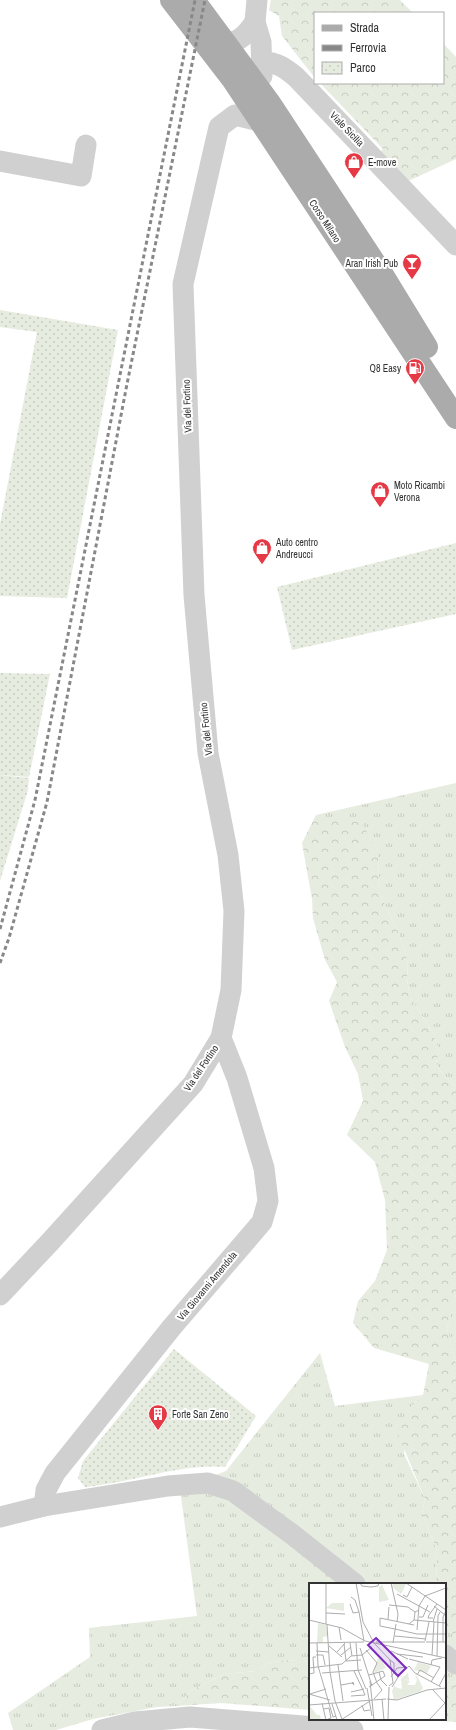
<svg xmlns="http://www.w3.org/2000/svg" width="456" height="1730" viewBox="0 0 456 1730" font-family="'Archivo Narrow',sans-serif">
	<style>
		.grass { fill: url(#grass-tufts) }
		.forest { fill: url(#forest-crowns) }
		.park { fill: url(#park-dots) }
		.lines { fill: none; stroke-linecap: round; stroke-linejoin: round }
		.street { stroke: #d0d0d0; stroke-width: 21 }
		.primary { stroke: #ababab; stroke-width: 22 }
		.rail { stroke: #888; stroke-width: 3; stroke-dasharray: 4 3; stroke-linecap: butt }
		.labels { text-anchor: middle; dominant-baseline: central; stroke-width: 4; stroke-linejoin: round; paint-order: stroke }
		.street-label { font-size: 10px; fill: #333; stroke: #fff }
		.poi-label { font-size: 10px; fill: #333; stroke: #fff; text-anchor: start }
		.inset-road { fill: none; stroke: #adadad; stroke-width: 1 }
		.view { fill: #7b2cbf; fill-opacity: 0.15; stroke: #7b2cbf; stroke-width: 2 }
		.inset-edge { fill: none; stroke: #333; stroke-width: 2 }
	</style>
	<defs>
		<pattern id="grass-tufts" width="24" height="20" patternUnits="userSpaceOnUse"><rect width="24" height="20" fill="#e6ecdf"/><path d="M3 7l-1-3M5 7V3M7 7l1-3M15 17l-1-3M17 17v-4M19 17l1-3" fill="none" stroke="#c6cbc0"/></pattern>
		<pattern id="forest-crowns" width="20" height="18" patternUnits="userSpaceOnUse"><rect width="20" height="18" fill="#e6ecdf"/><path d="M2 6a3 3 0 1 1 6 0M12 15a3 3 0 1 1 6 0" fill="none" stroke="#c6cbc0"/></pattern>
		<pattern id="park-dots" width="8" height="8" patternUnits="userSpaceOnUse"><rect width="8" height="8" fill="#e6ecdf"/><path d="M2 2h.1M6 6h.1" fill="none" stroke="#c6cbc0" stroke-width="1.8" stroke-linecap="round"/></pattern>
	</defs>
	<rect width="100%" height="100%" fill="#fff"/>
	<g class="grass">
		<path d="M456 783V1087L441 1072 436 1063 439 1051 433 1033 410 997 407 979 408 962 399 934 379 892 378 854 316 815Z"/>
		<path d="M456 1295V1363L447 1328Z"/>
		<path d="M320 1353 335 1406 423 1395 407 1411 404 1454 425 1499 422 1513 437 1551 436 1584H310V1662L285 1660 268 1663 257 1671 224 1674 192 1690 176 1706 157 1707 93 1719 56 1730H13L8 1713 90 1657 89 1628 197 1616 180 1489 226 1471Z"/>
		<path d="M445 1627 456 1637V1681L445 1686Z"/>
	</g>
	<g class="forest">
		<path d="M271 0H400L413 13H315V78L282 36 279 16 269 10Z"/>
		<path d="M443 43 456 57V159L404 183 377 156 383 149 320 83H443Z"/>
		<path d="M316 815 362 823 378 854 379 892 399 934 408 962 407 979 410 997 433 1033 439 1051 436 1063 441 1072 456 1087V1295L447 1328 456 1363V1637L445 1627V1584H436L437 1551 422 1513 425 1499 397 1432 407 1411 423 1395 429 1364 374 1348 353 1323 358 1301 375 1281 387 1250 385 1200 375 1162 347 1135 363 1101 358 1074 345 1047 329 1001 337 982 325 960 313 918 312 899 302 843Z"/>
		<path d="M285 1660 310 1662V1710L221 1703 176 1706 192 1690 224 1674 257 1671 268 1663Z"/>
		<path d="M456 1681V1722L418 1719H445V1686Z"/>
	</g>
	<g class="park">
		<path d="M0 310 118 330 67 598 0 596V524L37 332 0 327Z"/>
		<path d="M456 543V614L292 650 277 587Z"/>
		<path d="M0 673 50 674 29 777 0 775Z"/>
		<path d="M0 775 29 778 28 790 0 881Z"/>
		<path d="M174 1349 256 1416 225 1467C182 1463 129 1483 85 1487L78 1478 83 1461Z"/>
	</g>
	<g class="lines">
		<g class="street">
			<path d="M257 0 255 22 261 42 262 76"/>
			<path d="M226 42C239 44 248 32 255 22"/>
			<path d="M263 62C277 62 285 68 296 77L456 245"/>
			<path d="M0 161 81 176 86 145"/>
			<path d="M0 1295 50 1242 193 1084 221 1038 231 990 234 911 228 855 208 753 194 595 183 284 219 127 235 115 259 121"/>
			<path d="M44 1506 46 1490 55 1473 172 1327 262 1222 268 1201 264 1168 237 1078 221 1038"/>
			<path d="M0 1517 44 1506 168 1486 208 1483 233 1491 293 1535 355 1584"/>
			<path d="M445 1655 456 1664"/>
			<path d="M102 1730 135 1722 190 1717 353 1730"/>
		</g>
		<g class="primary">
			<path d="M171 0 232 79 456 418"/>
			<path d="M194 0 270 103 383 275 427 347"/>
		</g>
		<g class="rail">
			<path d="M0 929 35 800 195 0"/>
			<path d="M0 963 9 938 47 802 127 384 205 0"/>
		</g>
	</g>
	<defs>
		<g id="shop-pin" transform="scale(1)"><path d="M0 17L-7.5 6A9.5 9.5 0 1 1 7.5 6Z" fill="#e63946" stroke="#fff"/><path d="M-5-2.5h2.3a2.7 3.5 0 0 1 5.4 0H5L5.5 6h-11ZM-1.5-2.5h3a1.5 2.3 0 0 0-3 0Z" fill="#fff"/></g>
		<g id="bar-pin" transform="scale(1)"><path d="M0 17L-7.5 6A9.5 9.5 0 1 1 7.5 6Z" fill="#e63946" stroke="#fff"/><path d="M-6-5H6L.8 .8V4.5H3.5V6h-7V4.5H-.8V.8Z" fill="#fff"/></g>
		<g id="fuel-pin" transform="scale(1)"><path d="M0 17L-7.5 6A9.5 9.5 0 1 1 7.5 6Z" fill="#e63946" stroke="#fff"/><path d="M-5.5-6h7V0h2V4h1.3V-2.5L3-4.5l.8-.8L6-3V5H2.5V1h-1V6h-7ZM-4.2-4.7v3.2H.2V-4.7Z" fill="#fff"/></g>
		<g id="building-pin" transform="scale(1)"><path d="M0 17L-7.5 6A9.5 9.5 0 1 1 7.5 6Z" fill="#e63946" stroke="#fff"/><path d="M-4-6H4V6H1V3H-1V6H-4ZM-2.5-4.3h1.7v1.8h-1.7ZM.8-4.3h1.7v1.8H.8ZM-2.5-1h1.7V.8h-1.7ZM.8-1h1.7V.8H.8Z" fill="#fff"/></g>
	</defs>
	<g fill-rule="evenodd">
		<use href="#shop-pin" x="354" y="162"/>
		<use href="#bar-pin" x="412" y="263"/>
		<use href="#fuel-pin" x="415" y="368"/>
		<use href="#shop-pin" x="380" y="491"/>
		<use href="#shop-pin" x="262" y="548"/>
		<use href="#building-pin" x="158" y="1414"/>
	</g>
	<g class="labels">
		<g class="street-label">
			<text transform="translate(347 129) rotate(46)">Viale Sicilia</text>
			<text transform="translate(325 221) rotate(57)">Corso Milano</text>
			<text transform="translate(187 406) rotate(-92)">Via del Fortino</text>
			<text transform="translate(206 729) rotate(-96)">Via del Fortino</text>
			<text transform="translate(201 1068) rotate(-56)">Via del Fortino</text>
			<text transform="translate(207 1286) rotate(-50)">Via Giovanni Amendola</text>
		</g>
		<g class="poi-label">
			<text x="368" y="162">E-move</text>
			<text x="398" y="263" text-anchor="end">Aran Irish Pub</text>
			<text x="401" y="368" text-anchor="end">Q8 Easy</text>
			<text x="394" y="485">Moto Ricambi<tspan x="394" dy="12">Verona</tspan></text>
			<text x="276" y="542">Auto centro<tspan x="276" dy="12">Andreucci</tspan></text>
			<text x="172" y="1414">Forte San Zeno</text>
		</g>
	</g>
	<g transform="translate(309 1583)">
		<rect width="137" height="137" fill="#fff"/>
		<path d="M84 0 97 1 92 11 83 4ZM23 20H35V28L17 25ZM9 40 17 42 19 53 14 54V60H8Z" fill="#e6ecdf"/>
		<path d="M0 122 8 132H11L12 137H0Z" fill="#e6ecdf"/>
		<path d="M71 74 77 85 65 90 68 77Z" fill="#e6ecdf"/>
		<path d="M73 2 80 17 70 19V4ZM109 79 122 83 118 90 105 87ZM99 90 100 97 94 96 101 98 98 102H106L108 97 106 92 108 93 114 105 112 108 85 117 83 108 86 101V104L93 106 92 96Z" fill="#e6ecdf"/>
		<path class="inset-road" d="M47 0 54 39 65 60M51 0 53 3 62 4 69 3 70 0M82 0 89 31 88 39M97 0 137 27M88 11 121 29M94 12 98 14 103 4M116 13 137 5M42 14 46 17 50 29 55 58M41 21 44 30 50 29M80 22 99 24 106 29M125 23 137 33M17 30 36 31M110 34H114L119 22M124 35H119L120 32 128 21M79 36 80 24M0 37 33 45 56 58 137 75M105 37 106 29 110 27M124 39 128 26M17 41V0M100 41 105 37 137 40M18 42 21 89 26 118 33 136M105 42 71 35V43L86 46 108 51H137M30 44 32 57M108 47 110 23 116 13M86 53 117 56M116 58 120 39M67 59H116M117 59H137M134 59V34L137 28M0 60 55 59M8 60 9 83 24 134 27 133M41 60 43 73M47 60 49 87 57 106M65 60 81 77 84 100 80 103M84 60 87 41M35 61 37 78M20 63 33 74M51 65 63 103M57 67 68 80 64 89 68 100 73 107 65 116M7 68 20 69M82 68 99 76M28 69 36 60M88 71 114 74M7 72H14L16 82M32 72 42 64M53 72 63 64M123 72 125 39M128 73 129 33 131 29M100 76 131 84M81 77 85 80V88M37 78 52 77M29 82 34 118M122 82 123 77 133 75M100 83 106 90 132 104M0 85 33 81 42 73 53 72M45 88 54 107M70 89 72 97 78 103M13 90 53 87M0 91 5 90 4 74H7M60 92 74 88 76 93 60 104M108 92 111 87 125 95M82 94 88 85 98 84M61 98 65 137M122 99 131 84M32 102 43 100 45 102 44 99 43 100M130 103 137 90M83 104 91 91 100 83M58 105 63 133M124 107 136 120M42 109 55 106M0 111 21 117M1 111 17 106M42 113 56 112 54 107M73 116 75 137M78 116 88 117 118 107 137 105M13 120 17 137M23 121 28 137M0 122 77 116M53 122 55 128 61 127M15 126 20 125 22 135 17 137M32 137 61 118M79 137 80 104M120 137 137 119"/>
		<path class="view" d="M67 55 97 85 89 93 59 62Z"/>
		<rect width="137" height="137" class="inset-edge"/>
	</g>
	<rect x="314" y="12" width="130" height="72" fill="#ffffff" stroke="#adadad"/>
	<rect x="322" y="25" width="20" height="6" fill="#ababab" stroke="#adadad"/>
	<text x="350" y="32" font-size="12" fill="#333333">Strada</text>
	<rect x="322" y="45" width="20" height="6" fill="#888888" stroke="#adadad"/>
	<text x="350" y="52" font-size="12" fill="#333333">Ferrovia</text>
	<rect x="322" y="62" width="20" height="12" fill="url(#park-dots)" stroke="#adadad"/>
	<text x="350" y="72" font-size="12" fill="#333333">Parco</text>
</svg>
